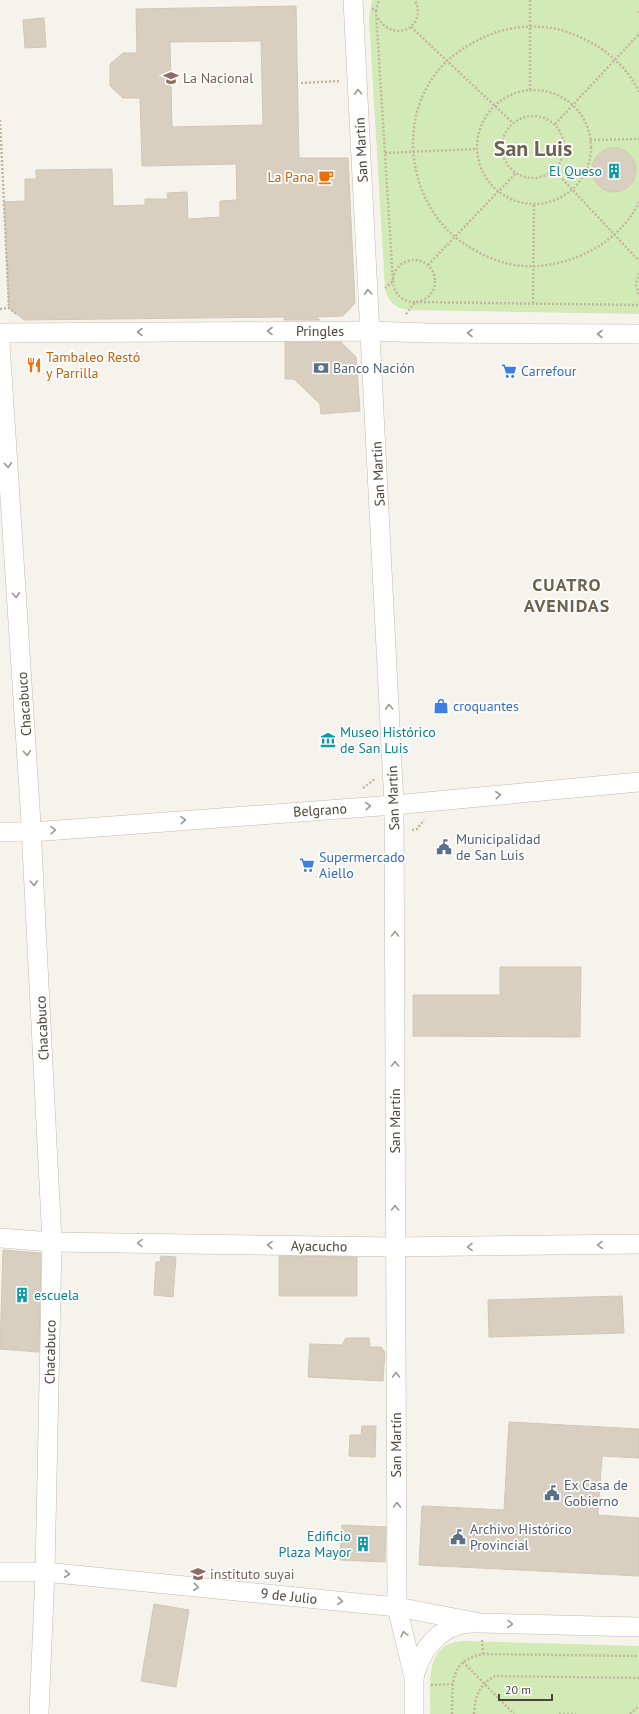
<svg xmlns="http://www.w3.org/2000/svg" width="639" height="1714" viewBox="0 0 639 1714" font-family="'PT Sans',sans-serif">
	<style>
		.green { fill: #d2eab5 }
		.building { fill: #d8cfc1; stroke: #d3c7b4; fill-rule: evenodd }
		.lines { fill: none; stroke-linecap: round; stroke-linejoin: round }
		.minor-casing { stroke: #c2bbae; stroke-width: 20 }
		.path { stroke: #c4b79f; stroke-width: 2.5; stroke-dasharray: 2 2; stroke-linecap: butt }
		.minor { stroke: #fff; stroke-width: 19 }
		.oneway { stroke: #9c9892 }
		.labels { text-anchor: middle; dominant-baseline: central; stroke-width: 3.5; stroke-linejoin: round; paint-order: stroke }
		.education-label { font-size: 14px; fill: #785e54; stroke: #fff; text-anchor: start }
		.street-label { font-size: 14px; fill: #4b4439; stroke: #fff }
		.culture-label { font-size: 14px; fill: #0d838f; stroke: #fff; text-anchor: end }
		.food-label { font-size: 14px; fill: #c56008; stroke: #fff; text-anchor: end }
		.service-label { font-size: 14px; fill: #4e5e75; stroke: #fff; text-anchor: start }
		.shop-label { font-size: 14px; fill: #366cbe; stroke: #fff; text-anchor: start }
		.district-label { font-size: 18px; font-weight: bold; letter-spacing: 1px; fill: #6e6250; stroke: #fff }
		.town-label { font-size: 22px; font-weight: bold; fill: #6e6250; stroke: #fff }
	</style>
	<rect width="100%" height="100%" fill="#f6f3ec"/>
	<g class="green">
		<path d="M372 0H639V314L410 310C394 308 389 303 385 288L369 19Z"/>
		<path d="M464 1641 639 1646V1714H430C431 1685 423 1642 464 1641Z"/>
	</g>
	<g class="building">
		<path d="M296 6 299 158H348L355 303 343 316 316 317 320 320H284V317L24 320 9 308 4 202 25 201V179H36V170L112 169 113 206 145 205V199H168L167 193 187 192 188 219 220 217V201L237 200 236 164 142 166 140 98H123L110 86V64L123 53H137L136 9ZM261 41 263 125 172 127 170 42Z"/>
		<path d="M44 18 46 47 25 48 23 20Z"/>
		<circle cx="614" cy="170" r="22"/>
		<path d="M285 342H341L356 357 360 411 321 414 320 404 294 379H285Z"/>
		<path d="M500 967H581L580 1037 413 1036V995H500Z"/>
		<path d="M3 1250 41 1253 39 1352 0 1349Z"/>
		<path d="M161 1256 176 1257 173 1297 154 1295 156 1262H160Z"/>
		<path d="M279 1256 357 1257V1296H279Z"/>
		<path d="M622 1296 624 1333 489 1337 488 1300Z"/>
		<path d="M346 1338H369L370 1347H381L385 1352 383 1381 308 1377 310 1344 342 1345Z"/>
		<path d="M509 1422 639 1429V1458L602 1456 598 1515 639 1518V1576L419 1565 422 1506 504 1510Z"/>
		<path d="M362 1426H376L375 1457 349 1456 350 1435H361Z"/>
		<path d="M342 1525 386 1527 385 1562 340 1560Z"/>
		<path d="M154 1604 189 1610 176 1687 141 1681Z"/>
	</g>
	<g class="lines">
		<g class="minor-casing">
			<g id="minor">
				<path d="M353 0 394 805 397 1607 414 1677V1714"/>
				<path d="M0 333 370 331 427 333 639 334"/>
				<path d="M0 343 30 807 52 1242 45 1572 39 1714"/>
				<path d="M0 832H32L394 805 639 782"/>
				<path d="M0 1238 52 1242 395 1247 639 1244"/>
				<path d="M0 1572H45L397 1607 480 1623 639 1627"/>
				<path d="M414 1677C421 1649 440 1625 471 1623"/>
			</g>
		</g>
		<g class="path">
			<path d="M372 9 376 11 393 281 385 288"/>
			<path d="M376 11 379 0"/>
			<path d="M639 11V13"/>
			<path d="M378 18C394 44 428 27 415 0"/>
			<path d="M411 27 513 123"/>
			<path d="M301 83 340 81"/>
			<path d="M530 90V0"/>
			<circle cx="534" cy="147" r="57"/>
			<path d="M639 92C624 60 594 40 561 30 537 24 511 26 489 35 474 41 460 50 448 60 392 112 406 211 471 248 491 260 514 268 538 266 579 263 621 240 639 202"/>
			<circle cx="533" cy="147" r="31"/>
			<path d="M0 120 9 308"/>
			<path d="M555 124 639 34"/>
			<path d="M590 140 639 139"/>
			<path d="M385 153 477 149"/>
			<path d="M554 170 639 261"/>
			<circle cx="414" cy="281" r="21"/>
			<path d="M428 265 516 173"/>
			<path d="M639 273 636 285 639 295"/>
			<path d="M533 303 534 204"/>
			<path d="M0 309 9 308 17 315"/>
			<path d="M406 314 415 302 639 305"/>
			<path d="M363 788 375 779"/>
			<path d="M412 830 417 829 424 820"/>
			<path d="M482 1640 483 1654"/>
			<path d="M463 1662 514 1714"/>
			<path d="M431 1685 453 1684"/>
			<path d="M452 1714C453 1684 448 1661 483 1654L639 1656"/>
			<path d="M474 1714C475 1696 479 1685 495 1676L639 1678"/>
			<path d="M559 1714H576"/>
			<path d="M630 1714 639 1706"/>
		</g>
		<use href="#minor" class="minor"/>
	</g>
	<defs><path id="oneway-chevron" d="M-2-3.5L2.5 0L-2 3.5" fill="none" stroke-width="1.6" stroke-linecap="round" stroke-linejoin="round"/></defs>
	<g class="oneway">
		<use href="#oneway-chevron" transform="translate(358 92) rotate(-93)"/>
		<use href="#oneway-chevron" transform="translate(368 292) rotate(-93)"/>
		<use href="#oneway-chevron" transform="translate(270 331) rotate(180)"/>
		<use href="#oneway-chevron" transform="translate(140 332) rotate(180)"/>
		<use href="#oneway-chevron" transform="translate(470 333) rotate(-180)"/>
		<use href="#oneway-chevron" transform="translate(600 334) rotate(-180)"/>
		<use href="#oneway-chevron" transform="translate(8 465) rotate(86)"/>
		<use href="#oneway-chevron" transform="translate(16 595) rotate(86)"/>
		<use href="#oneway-chevron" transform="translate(389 707) rotate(-93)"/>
		<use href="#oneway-chevron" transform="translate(27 753) rotate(86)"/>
		<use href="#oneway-chevron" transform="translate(498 795) rotate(-5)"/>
		<use href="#oneway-chevron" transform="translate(368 806) rotate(-4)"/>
		<use href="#oneway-chevron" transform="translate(183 820) rotate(-4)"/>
		<use href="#oneway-chevron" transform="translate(53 830) rotate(-4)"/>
		<use href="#oneway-chevron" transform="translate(34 883) rotate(87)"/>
		<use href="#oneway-chevron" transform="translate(395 934) rotate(-90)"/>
		<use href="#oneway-chevron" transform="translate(395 1064) rotate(-90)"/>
		<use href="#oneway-chevron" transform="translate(395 1208) rotate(-90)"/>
		<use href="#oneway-chevron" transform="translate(140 1243) rotate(-179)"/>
		<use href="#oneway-chevron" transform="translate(270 1245) rotate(-179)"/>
		<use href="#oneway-chevron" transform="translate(600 1245) rotate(179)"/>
		<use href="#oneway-chevron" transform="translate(470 1247) rotate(179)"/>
		<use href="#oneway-chevron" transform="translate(396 1375) rotate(-90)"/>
		<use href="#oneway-chevron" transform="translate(397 1505) rotate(-90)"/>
		<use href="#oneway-chevron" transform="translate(67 1574) rotate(6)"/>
		<use href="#oneway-chevron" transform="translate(196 1587) rotate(6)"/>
		<use href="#oneway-chevron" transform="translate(340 1601) rotate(6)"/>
		<use href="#oneway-chevron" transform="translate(510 1624) rotate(2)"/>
		<use href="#oneway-chevron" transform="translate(404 1634) rotate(-104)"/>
	</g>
	<defs>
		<g id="school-bare" transform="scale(1.2)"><path d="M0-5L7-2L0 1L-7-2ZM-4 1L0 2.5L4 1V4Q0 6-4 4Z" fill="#8d6e63" stroke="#fff" stroke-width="2.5" paint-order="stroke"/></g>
		<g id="building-bare" transform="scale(1.2)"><path d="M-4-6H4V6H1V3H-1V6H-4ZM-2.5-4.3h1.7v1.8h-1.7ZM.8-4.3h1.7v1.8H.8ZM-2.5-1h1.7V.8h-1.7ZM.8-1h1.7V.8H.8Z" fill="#0f9aa8" stroke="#fff" stroke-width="2.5" paint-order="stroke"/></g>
		<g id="cafe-bare" transform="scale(1.2)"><path d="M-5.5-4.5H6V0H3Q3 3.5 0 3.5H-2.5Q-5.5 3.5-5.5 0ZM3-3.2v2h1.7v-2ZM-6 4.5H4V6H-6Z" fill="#e8710a" stroke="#fff" stroke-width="2.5" paint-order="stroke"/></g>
		<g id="restaurant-bare" transform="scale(1.2)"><path d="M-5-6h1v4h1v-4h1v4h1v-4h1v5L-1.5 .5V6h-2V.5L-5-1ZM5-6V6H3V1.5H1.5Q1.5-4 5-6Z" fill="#e8710a" stroke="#fff" stroke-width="2.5" paint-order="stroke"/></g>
		<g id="bank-bare" transform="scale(1.2)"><path d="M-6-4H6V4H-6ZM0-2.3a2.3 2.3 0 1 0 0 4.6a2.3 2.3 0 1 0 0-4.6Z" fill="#5c6f8a" stroke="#fff" stroke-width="2.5" paint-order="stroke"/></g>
		<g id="supermarket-bare" transform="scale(1.2)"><path d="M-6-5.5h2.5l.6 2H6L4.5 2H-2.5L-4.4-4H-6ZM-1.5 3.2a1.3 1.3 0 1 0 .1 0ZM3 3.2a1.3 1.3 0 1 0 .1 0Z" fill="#3f7fe0" stroke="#fff" stroke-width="2.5" paint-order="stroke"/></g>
		<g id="shop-bare" transform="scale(1.2)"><path d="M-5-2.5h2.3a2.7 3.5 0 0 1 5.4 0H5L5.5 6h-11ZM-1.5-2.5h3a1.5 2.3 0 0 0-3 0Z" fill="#3f7fe0" stroke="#fff" stroke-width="2.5" paint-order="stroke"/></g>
		<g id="museum-bare" transform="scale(1.2)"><path d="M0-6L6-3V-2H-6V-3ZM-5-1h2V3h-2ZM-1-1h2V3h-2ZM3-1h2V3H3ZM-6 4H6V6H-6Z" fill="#0f9aa8" stroke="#fff" stroke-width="2.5" paint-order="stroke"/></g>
		<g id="civic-bare" transform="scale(1.2)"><path d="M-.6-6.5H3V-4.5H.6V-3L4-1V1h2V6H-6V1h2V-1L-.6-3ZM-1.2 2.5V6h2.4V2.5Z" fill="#5c6f8a" stroke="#fff" stroke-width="2.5" paint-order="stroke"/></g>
	</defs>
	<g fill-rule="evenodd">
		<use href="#school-bare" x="171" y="78"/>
		<use href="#building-bare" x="614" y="171"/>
		<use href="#cafe-bare" x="326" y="177"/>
		<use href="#restaurant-bare" x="34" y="365"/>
		<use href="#bank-bare" x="321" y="368"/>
		<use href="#supermarket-bare" x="509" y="371"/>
		<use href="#shop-bare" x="441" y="706"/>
		<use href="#museum-bare" x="328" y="740"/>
		<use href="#civic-bare" x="444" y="847"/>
		<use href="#supermarket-bare" x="307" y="865"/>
		<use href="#building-bare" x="22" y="1295"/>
		<use href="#civic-bare" x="552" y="1493"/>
		<use href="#civic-bare" x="458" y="1537"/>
		<use href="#building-bare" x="363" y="1544"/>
		<use href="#school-bare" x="198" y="1574"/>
	</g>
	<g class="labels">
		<g class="education-label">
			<text x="183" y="78">La Nacional</text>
			<text x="210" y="1574">instituto suyai</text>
		</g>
		<g class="street-label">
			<text transform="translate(361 150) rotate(-93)">San Martín</text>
			<text x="320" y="331">Pringles</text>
			<text transform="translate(378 474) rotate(-93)">San Martín</text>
			<text transform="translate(24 704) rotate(-94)">Chacabuco</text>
			<text transform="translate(393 798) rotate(-92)">San Martín</text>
			<text transform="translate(320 810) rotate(-4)">Belgrano</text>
			<text transform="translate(42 1028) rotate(-93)">Chacabuco</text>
			<text transform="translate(395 1121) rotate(-90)">San Martín</text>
			<text transform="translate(319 1246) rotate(1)">Ayacucho</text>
			<text transform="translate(50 1352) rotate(-89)">Chacabuco</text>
			<text transform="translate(396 1445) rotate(-90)">San Martín</text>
			<text transform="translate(289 1596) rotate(6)">9 de Julio</text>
		</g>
		<g class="culture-label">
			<text x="602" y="171">El Queso</text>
			<text x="340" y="732" text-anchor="start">Museo Histórico<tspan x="340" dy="16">de San Luis</tspan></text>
			<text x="34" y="1295" text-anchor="start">escuela</text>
			<text x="351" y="1536">Edificio<tspan x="351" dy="16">Plaza Mayor</tspan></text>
		</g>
		<g class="food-label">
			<text x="314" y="177">La Pana</text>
			<text x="46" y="357" text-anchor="start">Tambaleo Restó<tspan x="46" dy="16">y Parrilla</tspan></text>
		</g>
		<g class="service-label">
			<text x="333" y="368">Banco Nación</text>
			<text x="456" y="839">Municipalidad<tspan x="456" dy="16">de San Luis</tspan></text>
			<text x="564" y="1485">Ex Casa de<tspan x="564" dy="16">Gobierno</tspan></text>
			<text x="470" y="1529">Archivo Histórico<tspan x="470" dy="16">Provincial</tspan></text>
		</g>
		<g class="shop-label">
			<text x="521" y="371">Carrefour</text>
			<text x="453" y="706">croquantes</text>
			<text x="319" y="857">Supermercado<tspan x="319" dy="16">Aiello</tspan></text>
		</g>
		<g class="district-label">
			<text x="567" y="584">CUATRO<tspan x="567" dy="21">AVENIDAS</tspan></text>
		</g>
		<g class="town-label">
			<text x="533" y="148">San Luis</text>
		</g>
	</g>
	<path d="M499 1694v6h53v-6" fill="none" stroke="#4b4439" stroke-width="2"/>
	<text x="505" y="1694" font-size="12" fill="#4b4439" stroke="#ffffff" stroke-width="3" paint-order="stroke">20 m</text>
</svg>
